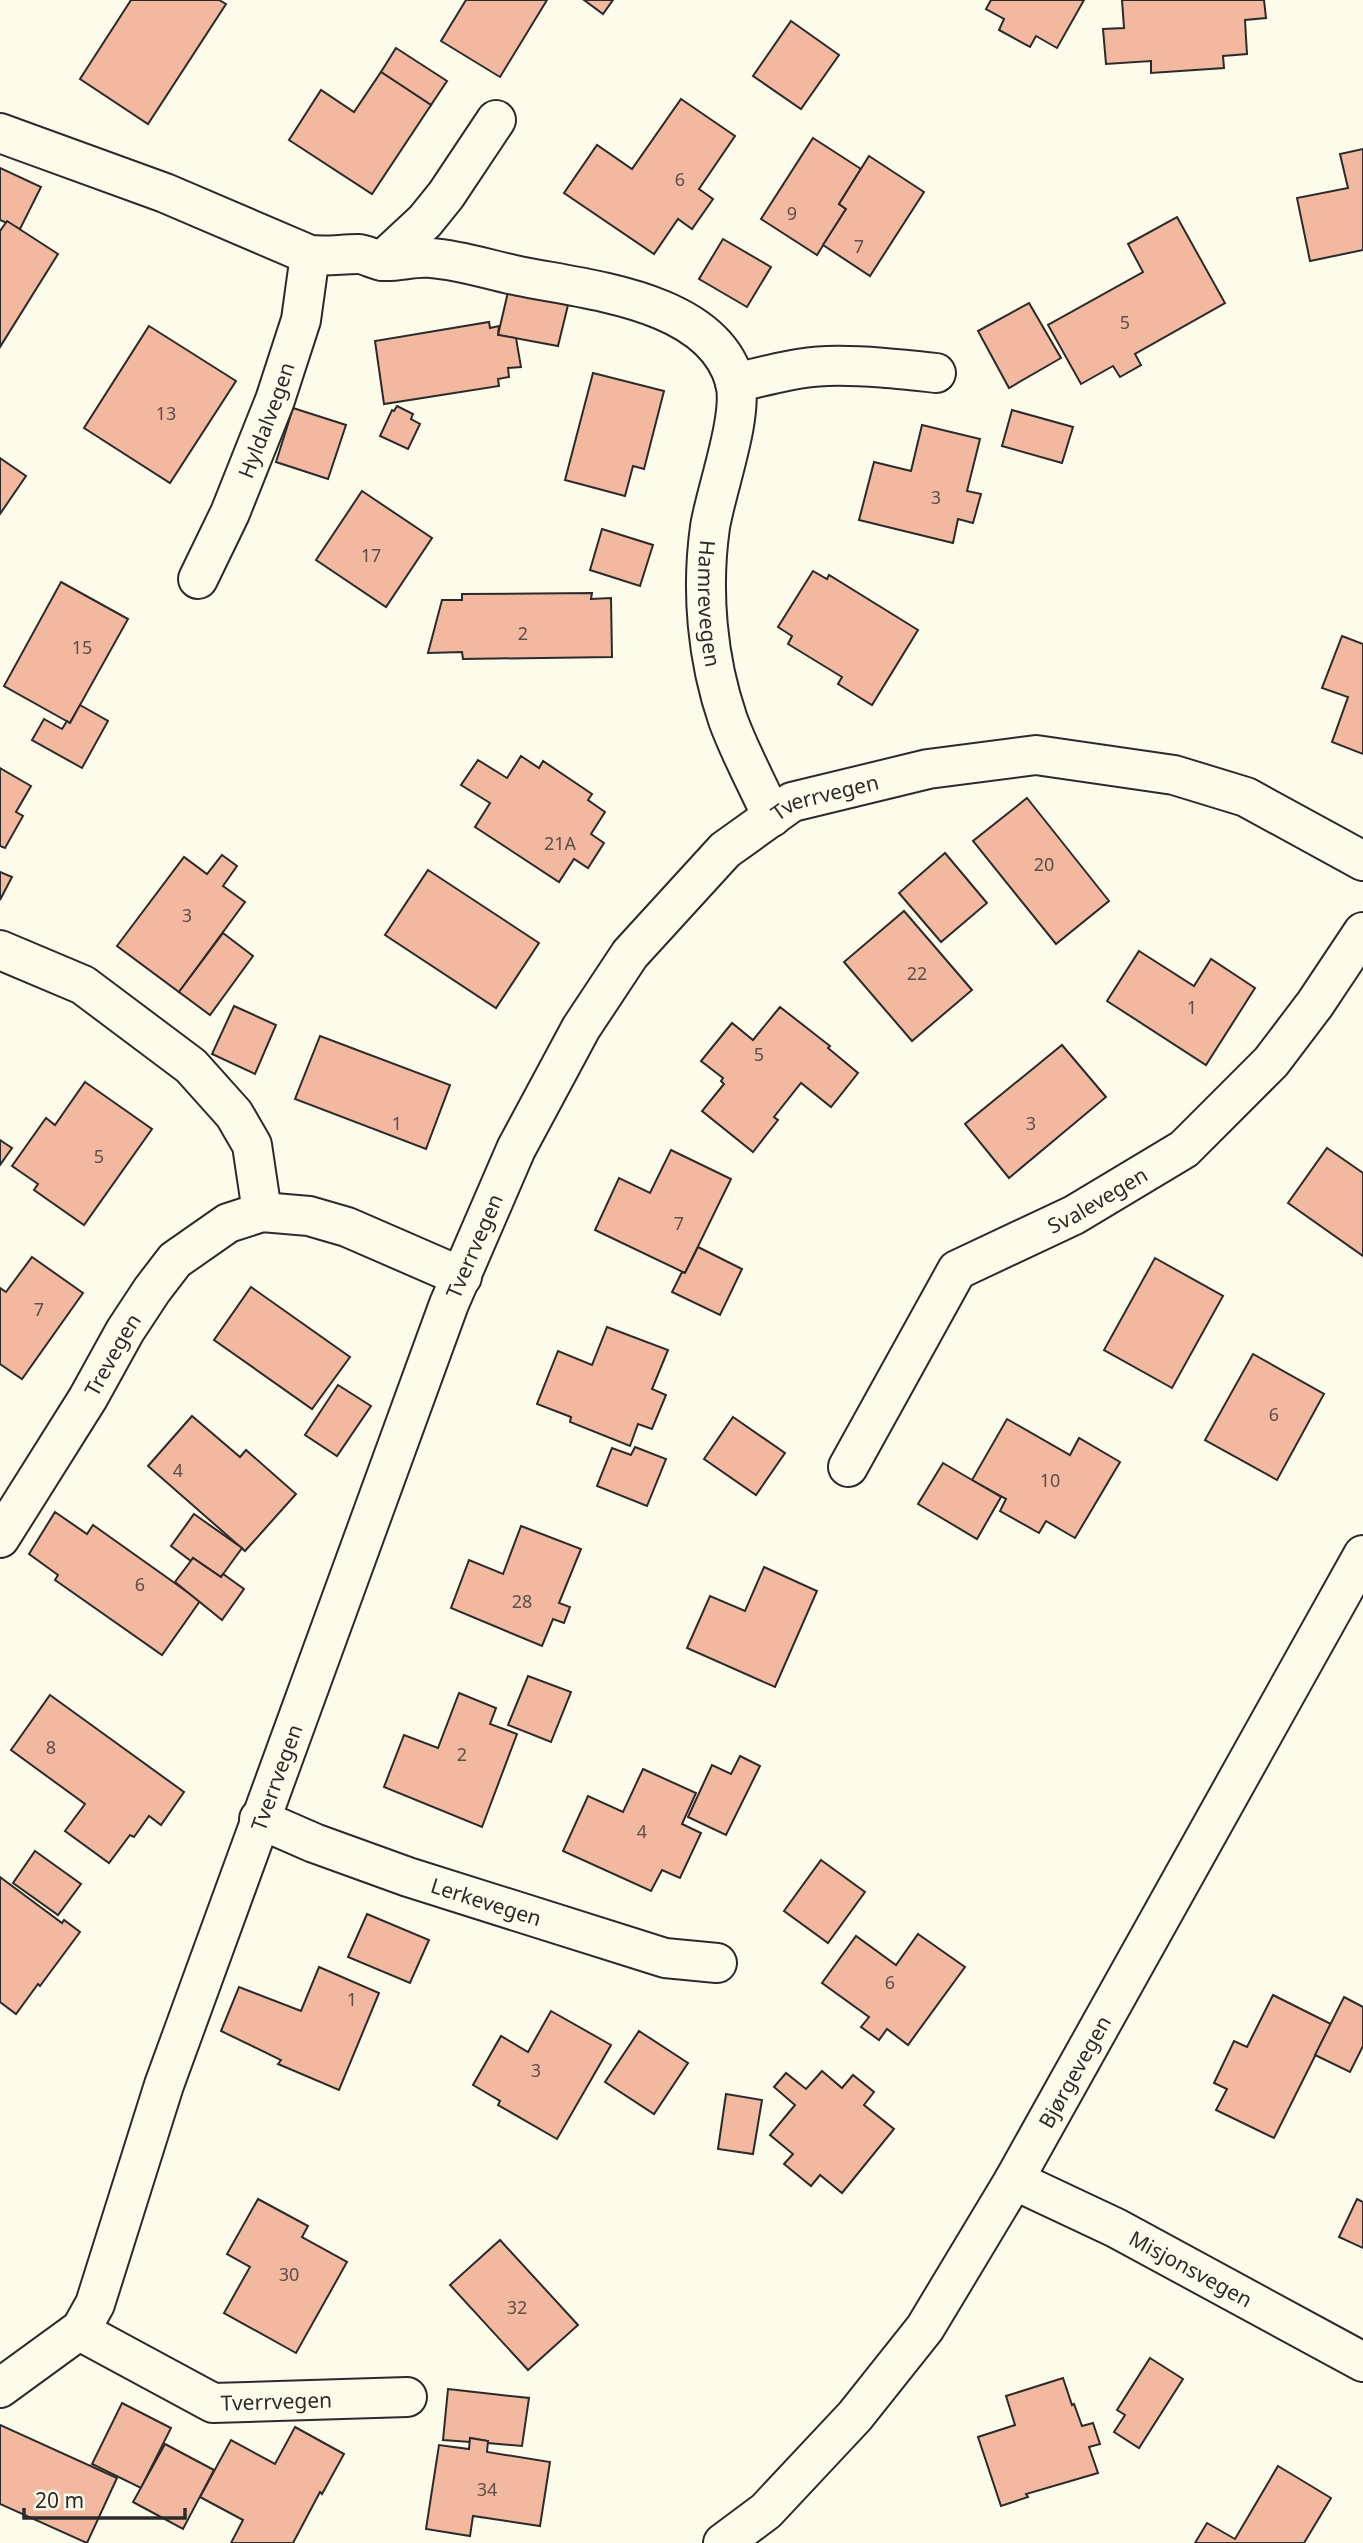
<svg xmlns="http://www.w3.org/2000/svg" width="1363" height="2543" viewBox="0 0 1363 2543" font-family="'Noto Sans',sans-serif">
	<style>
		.building { fill: #f2b8a0; stroke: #2b2b2b; stroke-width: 2 }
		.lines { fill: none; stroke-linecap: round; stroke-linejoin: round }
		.street-casing { stroke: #2b2b2b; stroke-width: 42 }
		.secondary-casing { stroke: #2b2b2b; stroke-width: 42 }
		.street { stroke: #fdfbea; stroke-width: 38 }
		.secondary { stroke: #fdfbea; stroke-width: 38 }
		.labels { text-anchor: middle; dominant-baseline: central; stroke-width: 5; stroke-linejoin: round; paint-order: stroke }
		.number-label { font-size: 18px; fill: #5d4e48 }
		.street-label { font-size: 21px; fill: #2b2b2b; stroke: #fdfbea }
	</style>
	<rect width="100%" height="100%" fill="#fdfbea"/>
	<g class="building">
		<path d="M131 0H219L226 4 148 124 80 79Z"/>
		<path d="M466 0H547L500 77 441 41Z"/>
		<path d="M584 0H613L603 14Z"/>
		<path d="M991 0H1084L1057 48 1036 36 1030 47 999 30 1004 19 986 9Z"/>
		<path d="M1122 0H1264L1266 18 1245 20 1247 54 1223 56 1224 68 1151 73V61L1106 64 1103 29 1124 28Z"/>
		<path d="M791 21 839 55 801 109 753 76Z"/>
		<path d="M396 48 447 81 431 105 381 72Z"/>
		<path d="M381 72 431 105 372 194 289 140 321 90 354 112Z"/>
		<path d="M681 99 735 136 699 189 713 199 692 229 678 219 654 254 564 193 597 145 632 169Z"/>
		<path d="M813 138 861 169 839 204 846 209 817 255 761 219Z"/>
		<path d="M1363 149V250L1310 261 1297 198 1348 188 1340 154Z"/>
		<path d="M869 156 924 192 870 276 823 245 846 209 839 204Z"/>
		<path d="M0 168 41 187 20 229 0 220Z"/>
		<path d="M1177 217 1225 303 1135 354 1141 365 1120 377 1113 366 1081 384 1048 325 1143 272 1128 244Z"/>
		<path d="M7 221 58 254 0 347V231Z"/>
		<path d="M723 239 771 267 747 307 699 279Z"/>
		<path d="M508 292 568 305 558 346 498 335Z"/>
		<path d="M1029 303 1061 358 1009 388 978 331Z"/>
		<path d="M489 322 490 328 499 326 498 335 516 338 521 367 508 368 509 377 498 379 499 386 384 404 375 341Z"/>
		<path d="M149 326 236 381 170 483 84 428Z"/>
		<path d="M593 373 664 391 644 469 633 466 625 496 565 480Z"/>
		<path d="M397 406 413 414 411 419 420 424 408 449 380 436 392 410 394 411Z"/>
		<path d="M293 408 346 425 328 479 276 462Z"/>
		<path d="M1012 410 1073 427 1062 463 1002 446Z"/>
		<path d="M922 425 980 439 967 491 981 494 973 523 958 519 953 543 859 520 874 462 911 471Z"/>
		<path d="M0 458 26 476 0 514Z"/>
		<path d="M362 491 432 538 386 607 316 560Z"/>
		<path d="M602 529 653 545 640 586 590 570Z"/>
		<path d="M813 571 827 579 829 575 918 630 872 705 838 684 842 677 788 644 792 636 778 627Z"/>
		<path d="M61 582 128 619 70 723 4 686Z"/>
		<path d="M592 593 591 599 611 598 612 657 463 659 462 652 428 653 442 600H462V594Z"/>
		<path d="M1342 636 1363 644V754L1332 742 1348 697 1322 688Z"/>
		<path d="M80 705 108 721 82 768 32 740 44 719 62 729 67 721 70 723Z"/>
		<path d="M521 756 539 768 543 761 592 794 588 800 605 812 591 834 604 843 588 868 574 859 559 882 475 827 490 803 461 785 478 760 507 778Z"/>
		<path d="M0 768 31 786 16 812 23 816 5 848 0 846Z"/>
		<path d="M1027 798 1109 901 1056 944 973 841Z"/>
		<path d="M945 853 987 903 941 942 899 893Z"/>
		<path d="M222 855 237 866 223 886 245 902 179 992 117 946 184 857 207 874Z"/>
		<path d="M428 870 539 943 496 1008 385 935Z"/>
		<path d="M0 872 12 877 0 900Z"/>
		<path d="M904 911 972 990 912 1041 844 962Z"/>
		<path d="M223 933 253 956 210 1015 179 992Z"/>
		<path d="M1139 951 1194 986 1211 959 1255 988 1206 1065 1107 1001Z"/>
		<path d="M234 1006 276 1025 255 1074 212 1054Z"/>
		<path d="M780 1007 830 1046 828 1048 858 1073 831 1107 801 1083 774 1117 778 1120 753 1152 702 1111 724 1084 721 1081 723 1078 701 1061 732 1023 753 1040Z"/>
		<path d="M320 1036 450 1085 426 1149 295 1099Z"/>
		<path d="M1062 1045 1106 1097 1009 1178 965 1124Z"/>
		<path d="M85 1082 152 1129 84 1225 34 1190 38 1184 12 1166 46 1118 55 1125Z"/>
		<path d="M0 1140 12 1148 0 1165Z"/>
		<path d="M1327 1148 1363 1173V1256L1288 1203Z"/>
		<path d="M671 1150 731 1179 685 1273 595 1230 619 1178 650 1193Z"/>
		<path d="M698 1247 742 1269 720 1315 672 1292 682 1272 685 1273Z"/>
		<path d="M32 1257 83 1293 22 1379 0 1364V1288L6 1292Z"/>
		<path d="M1155 1258 1223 1296 1172 1388 1104 1350Z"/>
		<path d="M251 1287 350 1357 312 1409 214 1340Z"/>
		<path d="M607 1327 668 1350 652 1389 666 1395 652 1429 638 1424 630 1446 570 1422 571 1417 537 1404 558 1351 592 1365Z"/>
		<path d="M1253 1354 1324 1394 1277 1480 1205 1440Z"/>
		<path d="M338 1385 371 1406 337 1456 305 1435Z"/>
		<path d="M192 1416 240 1457 246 1450 296 1494 245 1551 148 1466Z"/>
		<path d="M733 1417 785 1453 756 1495 704 1459Z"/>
		<path d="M1007 1419 1070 1455 1079 1438 1120 1462 1075 1538 1046 1521 1039 1533 1000 1511 1006 1499 972 1480Z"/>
		<path d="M635 1447 666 1459 647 1506 597 1486 612 1448 631 1455Z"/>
		<path d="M943 1463 1001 1497 977 1539 918 1504Z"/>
		<path d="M55 1512 87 1534 93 1525 200 1601 162 1655 55 1580 58 1575 29 1554Z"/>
		<path d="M194 1514 242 1548 221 1577 193 1558 191 1561 171 1546Z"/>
		<path d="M521 1526 581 1549 559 1603 570 1607 564 1623 553 1619 542 1646 451 1608 469 1560 503 1574Z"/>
		<path d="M193 1558 221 1577 223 1574 244 1589 222 1620 175 1582Z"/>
		<path d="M764 1567 817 1591 775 1687 687 1648 710 1596 745 1611Z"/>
		<path d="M528 1676 571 1692 551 1742 508 1725Z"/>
		<path d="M459 1693 496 1708 490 1724 517 1734 482 1827 384 1787 404 1735 438 1748Z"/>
		<path d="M50 1695 184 1792 161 1825 149 1816 134 1837 130 1835 109 1863 65 1831 85 1804 11 1750Z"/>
		<path d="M740 1756 760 1766 726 1835 688 1817 712 1765 731 1774Z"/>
		<path d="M643 1769 696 1793 682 1824 701 1833 680 1878 662 1870 651 1891 563 1851 588 1796 623 1812Z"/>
		<path d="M35 1851 81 1884 58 1915 13 1883Z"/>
		<path d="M821 1860 865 1892 828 1943 784 1911Z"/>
		<path d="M0 1877 62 1923 64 1920 80 1932 40 1986 38 1984 16 2014 0 2002Z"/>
		<path d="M367 1914 429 1940 410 1983 348 1957Z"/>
		<path d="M918 1934 965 1967 908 2045 887 2029 879 2040 861 2027 869 2017 822 1983 856 1936 896 1965Z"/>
		<path d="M319 1967 379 1993 339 2090 278 2064 281 2060 221 2031 239 1987 301 2011Z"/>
		<path d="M1273 1995 1331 2024 1274 2138 1216 2110 1227 2089 1214 2083 1234 2041 1247 2047Z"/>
		<path d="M1344 1997 1363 2007V2046L1350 2072 1315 2055Z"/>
		<path d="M551 2011 611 2045 557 2139 498 2105 500 2101 473 2085 501 2036 528 2052Z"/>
		<path d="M639 2031 688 2063 654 2114 605 2082Z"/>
		<path d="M822 2071 842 2088 853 2075 874 2092 864 2105 894 2129 842 2193 820 2175 811 2186 784 2164 793 2154 770 2135 795 2105 774 2087 786 2073 806 2089Z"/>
		<path d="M726 2094 762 2100 753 2154 718 2149Z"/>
		<path d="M258 2199 308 2226 302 2237 347 2262 296 2353 224 2313 250 2267 227 2254Z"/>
		<path d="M1357 2199 1363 2202V2248L1339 2237Z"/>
		<path d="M500 2240 578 2325 528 2370 450 2285Z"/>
		<path d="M1150 2358 1183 2379 1139 2448 1114 2432 1125 2415 1117 2410Z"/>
		<path d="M1063 2378 1072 2405 1074 2404 1082 2426 1093 2423 1100 2444 1089 2447 1098 2473 1026 2494 1028 2497 1001 2506 978 2437 1015 2425 1006 2396Z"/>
		<path d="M448 2389 529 2398 522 2446 488 2443V2441L470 2438V2442L443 2440Z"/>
		<path d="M122 2403 171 2428 141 2488 92 2464Z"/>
		<path d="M0 2425 117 2478 87 2543 0 2504Z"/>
		<path d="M295 2427 344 2454 322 2494 320 2492 293 2543H231L243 2520 200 2497 231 2440 275 2464Z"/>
		<path d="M470 2438 488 2441 487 2452 550 2462 540 2526 473 2516 470 2536 426 2529 439 2445 469 2449Z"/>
		<path d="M165 2444 214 2470 183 2529 133 2502Z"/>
		<path d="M1278 2466 1331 2498 1304 2543H1195L1207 2523 1235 2539Z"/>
	</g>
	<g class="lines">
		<g class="street-casing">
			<g id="street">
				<path id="s1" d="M0 133 165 193 310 255C330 257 340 254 358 254 366 254 374 260 383 261 399 262 415 256 431 258 460 260 490 270 519 276 588 290 713 300 735 382 744 415 716 490 710 527 701 591 707 659 728 720 740 753 758 785 772 817"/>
				<path d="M382 261 425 221 446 195 496 120"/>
				<path d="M735 383C765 376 796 367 827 366 863 365 900 369 936 373"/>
				<path id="s2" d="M198 579 230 513 275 400 301 320 310 255"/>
				<path d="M0 950 83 985 191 1066 234 1114 252 1145 262 1212"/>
				<path id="s3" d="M848 1467 957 1270 1074 1215 1184 1149 1271 1062 1315 1004 1363 932"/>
				<path id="s4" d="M0 1538 88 1398 125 1331 152 1290 175 1260 228 1223 262 1212 309 1216 347 1227 462 1277"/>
				<path id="s5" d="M259 1819 314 1843 408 1877 665 1958 717 1963"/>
				<path id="s6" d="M1014 2180 1116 2228 1363 2362"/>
				<path id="s7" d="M81 2329 89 2336 213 2403 407 2397"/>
				<path id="s8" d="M0 2388 81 2329 95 2304 164 2085 449 1304 516 1149 581 1028 630 954 725 850 792 802 928 769 1036 755 1174 775 1246 797 1363 861"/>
			</g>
		</g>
		<g class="secondary-casing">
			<g id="secondary">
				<path id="s9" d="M723 2543 766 2511 855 2416 925 2328 1014 2180 1363 1555"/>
			</g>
		</g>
		<use href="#street" class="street"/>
		<use href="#secondary" class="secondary"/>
	</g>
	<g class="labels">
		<g class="number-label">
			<text x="680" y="179">6</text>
			<text x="792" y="213">9</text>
			<text x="859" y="246">7</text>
			<text x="1125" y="322">5</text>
			<text x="166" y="413">13</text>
			<text x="936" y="497">3</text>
			<text x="371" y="555">17</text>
			<text x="523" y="633">2</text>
			<text x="82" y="647">15</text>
			<text x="560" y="843">21A</text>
			<text x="1044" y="864">20</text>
			<text x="187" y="915">3</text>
			<text x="917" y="973">22</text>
			<text x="1192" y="1007">1</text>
			<text x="759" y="1054">5</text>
			<text x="397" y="1123">1</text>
			<text x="1031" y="1123">3</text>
			<text x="99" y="1156">5</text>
			<text x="679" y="1223">7</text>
			<text x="39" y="1309">7</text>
			<text x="1274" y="1414">6</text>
			<text x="178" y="1470">4</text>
			<text x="1050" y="1480">10</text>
			<text x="140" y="1584">6</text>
			<text x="522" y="1601">28</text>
			<text x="51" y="1747">8</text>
			<text x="462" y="1754">2</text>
			<text x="642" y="1831">4</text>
			<text x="890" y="1982">6</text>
			<text x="352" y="1999">1</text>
			<text x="536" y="2070">3</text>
			<text x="289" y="2274">30</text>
			<text x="517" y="2307">32</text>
			<text x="487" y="2489">34</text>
		</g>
		<g class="street-label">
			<text stroke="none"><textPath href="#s2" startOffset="173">Hyldalvegen</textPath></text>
			<text stroke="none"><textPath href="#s1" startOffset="1024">Hamrevegen</textPath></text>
			<text stroke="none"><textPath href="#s8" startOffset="1841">Tverrvegen</textPath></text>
			<text stroke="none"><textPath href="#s3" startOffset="382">Svalevegen</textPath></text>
			<text stroke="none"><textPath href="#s8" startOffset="1253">Tverrvegen</textPath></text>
			<text stroke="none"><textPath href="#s4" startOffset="215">Trevegen</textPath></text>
			<text stroke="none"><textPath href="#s8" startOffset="686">Tverrvegen</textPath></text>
			<text stroke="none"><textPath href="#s5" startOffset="242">Lerkevegen</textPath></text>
			<text stroke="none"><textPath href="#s9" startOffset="593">Bjørgevegen</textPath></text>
			<text stroke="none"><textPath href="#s6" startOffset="198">Misjonsvegen</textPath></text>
			<text stroke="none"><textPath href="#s7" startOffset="215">Tverrvegen</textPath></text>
		</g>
	</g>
	<path d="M24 2508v10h161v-10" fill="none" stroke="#2b2b2b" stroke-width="3.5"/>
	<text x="35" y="2508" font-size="21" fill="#2b2b2b" stroke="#fdfbea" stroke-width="5" paint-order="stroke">20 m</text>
</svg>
